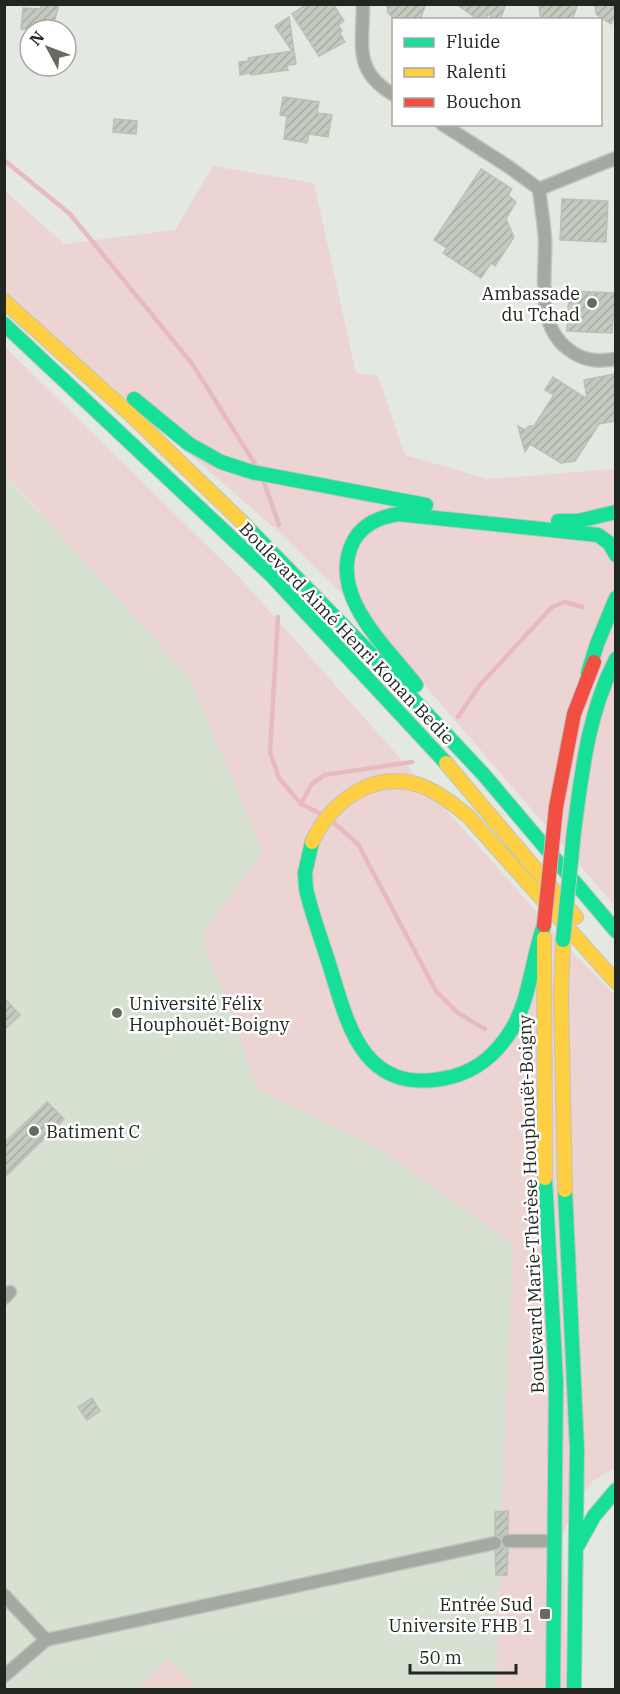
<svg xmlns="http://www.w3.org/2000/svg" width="620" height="1694" viewBox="0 0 620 1694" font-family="'IBM Plex Serif',serif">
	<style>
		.built { fill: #d7e1d2 }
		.grass { fill: #ecd4d3 }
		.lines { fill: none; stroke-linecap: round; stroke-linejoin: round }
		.stream { stroke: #e7bbbe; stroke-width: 4.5 }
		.building { fill: url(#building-hatch); stroke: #bbbfb9; stroke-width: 1.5 }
		.street-casing { stroke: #c1c4be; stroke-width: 15 }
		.fast-casing { stroke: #c1c4be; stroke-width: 16 }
		.slow-casing { stroke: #c1c4be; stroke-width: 16 }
		.jam-casing { stroke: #c1c4be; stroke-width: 16 }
		.street { stroke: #a4a9a2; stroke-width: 12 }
		.fast { stroke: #16e098; stroke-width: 14 }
		.slow { stroke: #ffcf43; stroke-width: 14 }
		.jam { stroke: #f24e42; stroke-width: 14 }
		.fast-bridge-casing { stroke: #c1c4be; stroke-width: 16; stroke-linecap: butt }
		.jam-bridge-casing { stroke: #c1c4be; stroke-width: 16; stroke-linecap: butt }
		.fast-bridge { stroke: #16e098; stroke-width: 14 }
		.jam-bridge { stroke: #f24e42; stroke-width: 14 }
		.poi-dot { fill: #666a63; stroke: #fff; stroke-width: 2 }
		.labels { text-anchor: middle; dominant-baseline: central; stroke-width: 5; stroke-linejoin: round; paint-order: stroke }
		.poi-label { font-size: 18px; fill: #222620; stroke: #fff; text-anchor: end }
		.street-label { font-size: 18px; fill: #222620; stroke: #fff }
	</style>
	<defs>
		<pattern id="building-hatch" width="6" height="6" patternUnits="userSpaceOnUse" patternTransform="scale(1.5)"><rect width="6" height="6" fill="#c3cbbe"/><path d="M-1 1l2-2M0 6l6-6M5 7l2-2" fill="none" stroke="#a7aea3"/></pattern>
	</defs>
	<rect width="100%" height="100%" fill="#e3e8e0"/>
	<path class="built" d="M4 474 190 678 263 853 201 935 259 1090 377 1147 513 1244 502 1511H508L507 1575H500L496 1689H5Z"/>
	<g class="grass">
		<path d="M213 166 314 183 356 373 378 376 405 455 488 479 615 469V906L365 616 280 533 5 293V191L64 244 175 230Z"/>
		<path d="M5 347 240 578 575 955 615 995V1468L593 1481 575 1502 563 1536 567 1689H496L500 1575H507L508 1512H502L513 1244 377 1147 259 1090 201 935 263 853 190 678 5 474Z"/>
		<path d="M168 1659 198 1689H137Z"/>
	</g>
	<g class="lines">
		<g class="stream">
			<path d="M4 160 70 214 193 365 255 464"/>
			<path d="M263 479 279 525"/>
			<path d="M278 617 270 752 279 778 301 804 321 814"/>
			<path d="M458 717 479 686 552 607 565 602 582 607"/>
			<path d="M301 804 311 785 324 775 412 762"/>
			<path d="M334 823 358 844 436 991 458 1013 485 1029"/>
		</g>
	</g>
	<g class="building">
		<path d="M42 4H59L52 30 21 29 23 8 40 9Z"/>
		<path d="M307 4H333L344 21 338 25 342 31 340 33 345 42 319 56 292 14Z"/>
		<path d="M387 4H426L420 20H397L388 13Z"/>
		<path d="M456 4H506L500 20H495L488 14 485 20H479Z"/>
		<path d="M539 4H578L572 20H545L540 16Z"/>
		<path d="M595 4H615V16L611 24 596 14Z"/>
		<path d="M289 17 296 64 287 65 288 70 251 75 250 73 240 75 239 62 249 61 248 58 292 51 275 26Z"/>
		<path d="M283 97 319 102 317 113 332 115 328 137 309 134 307 143 284 139 287 116 280 115Z"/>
		<path d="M114 119 137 121 136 134 113 132Z"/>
		<path d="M481 169 512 189 508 195 516 202 506 219 514 237 495 266 491 263 481 278 443 253 447 248 434 240Z"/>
		<path d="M562 199 608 201 606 242 560 240Z"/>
		<path d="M569 291 615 293 612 333 567 331Z"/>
		<path d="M615 374V421L599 424 575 461 561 463 530 444 525 452 518 426 525 430 529 426H534L554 395 545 390 553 377 587 399 584 380Z"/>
		<path d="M4 998 20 1015 4 1030Z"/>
		<path d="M47 1102 64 1119 4 1178V1143Z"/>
		<path d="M92 1398 100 1411 87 1420 78 1407Z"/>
		<path d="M508 1511V1533L501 1537 495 1535V1512Z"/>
		<path d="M502 1547 508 1549 507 1575H496L495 1551Z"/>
	</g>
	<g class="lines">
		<g class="street-casing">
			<g id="street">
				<path d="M363 4C363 46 353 71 394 95"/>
				<path d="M442 124 509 167 539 189C541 206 544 223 545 240 546 276 535 324 568 349 583 361 597 362 616 359"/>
				<path d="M539 189 616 158"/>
				<path d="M4 1298 10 1292"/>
				<path d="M508 1541H554"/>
				<path d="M4 1595 46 1640"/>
				<path d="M4 1676 46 1640 495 1543"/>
			</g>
		</g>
		<g class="fast-casing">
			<g id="fast">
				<path d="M4 324 272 576 446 763"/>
				<path d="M134 399 189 444 221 462 252 472 426 505"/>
				<path d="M558 521H578L616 512"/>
				<path d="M243 523 369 652 484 775 616 931"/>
				<path d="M588 673 597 644 616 598"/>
				<path d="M416 685C387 647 327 595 353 542 362 524 379 517 398 514L598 535 609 543 616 555"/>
				<path d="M574 831C582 771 588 713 616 659"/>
				<path d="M312 842 305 873 306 889C312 915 322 941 330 967 348 1025 362 1092 441 1079 473 1074 495 1057 512 1029 530 999 532 958 544 925"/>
				<path d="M545 1178 556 1381 553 1690"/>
				<path d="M565 1190 577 1449 574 1690"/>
				<path d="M578 1545 594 1516 616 1490"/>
			</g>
		</g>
		<g class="slow-casing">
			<g id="slow">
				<path d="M4 301 130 414 243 523"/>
				<path d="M446 763 576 917"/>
				<path d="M312 842C332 800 375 769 422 786 440 793 455 805 469 817L616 982"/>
				<path d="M544 938 545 1178"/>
				<path d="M563 940 561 995 565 1190"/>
			</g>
		</g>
		<g class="jam-casing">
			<path id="jam" d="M556 807 574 714 594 662"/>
		</g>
		<use href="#street" class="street"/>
		<use href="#fast" class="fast"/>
		<use href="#slow" class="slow"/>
		<use href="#jam" class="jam"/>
		<g class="fast-bridge-casing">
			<path id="fast-bridge" d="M563 940 574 831"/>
		</g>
		<g class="jam-bridge-casing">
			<path id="jam-bridge" d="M544 925 556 807"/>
		</g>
		<use href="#fast-bridge" class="fast-bridge"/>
		<use href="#jam-bridge" class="jam-bridge"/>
	</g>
	<g class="poi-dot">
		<circle cx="592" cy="303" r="6"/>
		<circle cx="117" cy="1013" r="6"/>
		<circle cx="34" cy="1131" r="6"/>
		<rect x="539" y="1608" width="12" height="12" rx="3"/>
	</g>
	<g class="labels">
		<g class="poi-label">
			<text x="580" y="293">Ambassade<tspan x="580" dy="21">du Tchad</tspan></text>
			<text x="129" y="1003" text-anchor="start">Université Félix<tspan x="129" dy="21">Houphouët-Boigny</tspan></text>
			<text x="46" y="1131" text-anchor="start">Batiment C</text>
			<text x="533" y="1604">Entrée Sud<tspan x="533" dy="21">Universite FHB 1</tspan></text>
		</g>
		<g class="street-label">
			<text transform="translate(347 633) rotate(46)">Boulevard Aimé Henri Konan Bedie</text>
			<text transform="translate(531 1204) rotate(-92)">Boulevard Marie-Thérèse Houphouët-Boigny</text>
		</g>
	</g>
	<rect width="620" height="1694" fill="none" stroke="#222620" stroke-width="12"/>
	<rect x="392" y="18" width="210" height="108" fill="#ffffff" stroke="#a7a8a6" stroke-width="1.5"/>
	<rect x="404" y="38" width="30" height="9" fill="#16e098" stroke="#a7a8a6" stroke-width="1.5"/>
	<text x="446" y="48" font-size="18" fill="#222620">Fluide</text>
	<rect x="404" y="68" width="30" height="9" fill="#ffcf43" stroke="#a7a8a6" stroke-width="1.5"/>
	<text x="446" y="78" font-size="18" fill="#222620">Ralenti</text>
	<rect x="404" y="98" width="30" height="9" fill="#f24e42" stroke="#a7a8a6" stroke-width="1.5"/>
	<text x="446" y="108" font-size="18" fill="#222620">Bouchon</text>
	<g transform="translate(48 48) rotate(311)"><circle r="28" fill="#ffffff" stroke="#a7a8a6" stroke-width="1.5"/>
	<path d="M0-4.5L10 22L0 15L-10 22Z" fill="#666a63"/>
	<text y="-9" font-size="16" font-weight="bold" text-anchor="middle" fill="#222620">N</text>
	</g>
	<path d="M410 1664v9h106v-9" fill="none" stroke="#222620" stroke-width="3"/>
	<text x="419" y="1664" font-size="18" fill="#222620" stroke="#ffffff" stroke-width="4.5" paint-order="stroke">50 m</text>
</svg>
